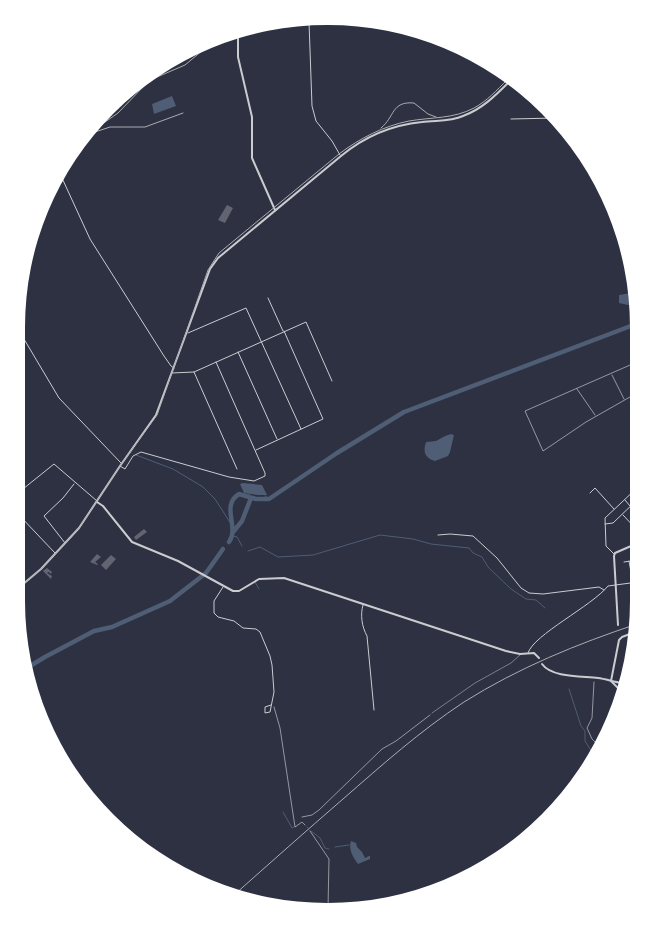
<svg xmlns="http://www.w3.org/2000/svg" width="655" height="928" viewBox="0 0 655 928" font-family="'Exo 2',sans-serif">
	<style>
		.water { fill: #4f5d75 }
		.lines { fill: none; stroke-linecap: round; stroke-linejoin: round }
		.stream { stroke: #4f5d75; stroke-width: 1 }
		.river { stroke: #4f5d75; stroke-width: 4.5 }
		.building { fill: #626471 }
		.path { stroke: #fff; stroke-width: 0.5 }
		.service { stroke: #caccd0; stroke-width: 0.5 }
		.minor { stroke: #caccd0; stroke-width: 1 }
		.tertiary { stroke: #caccd0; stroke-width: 2 }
		.tram { stroke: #abadb3; stroke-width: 1 }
		.rail { stroke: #abadb3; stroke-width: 1 }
	</style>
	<rect width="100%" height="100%" fill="#2d3142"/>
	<g class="water">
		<path d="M172 96 176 106 154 114 152 104Z"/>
		<path d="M636 292V304L628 305 619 303V295Z"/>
		<path d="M451 434 454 435 450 452 448 456 435 461C424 458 423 451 426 442L436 441 445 436Z"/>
		<path d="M243 483 262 485 267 495H258L244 493 240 484Z"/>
		<path d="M351 841 356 843 357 847 362 852 365 858 369 856H370V859L358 864C353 858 348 848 351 841Z"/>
	</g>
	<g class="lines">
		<g class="stream">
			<path d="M136 455 173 469 203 487 215 499 233 527"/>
			<path d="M249 494 251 498"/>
			<path d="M265 496 269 499"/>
			<path d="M233 536 237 537 242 546"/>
			<path d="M248 551 260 547 278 557 313 555 380 535 413 539 431 544 469 548 473 553 482 557 488 567 511 589 526 599 536 600 545 608"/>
			<path d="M255 582 259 589"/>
			<path d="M569 689 581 726 585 731V741L594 755"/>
			<path d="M283 812 292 828 294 827"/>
			<path d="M307 827 308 828"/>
			<path d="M311 831 320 838 325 848 329 849"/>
			<path d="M335 847 349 845"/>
		</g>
		<g class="river">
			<path d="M233 532 242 521 251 498"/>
			<path d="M229 542C240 527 220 506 239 494L256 499H269L337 453 404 412 636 324"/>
			<path d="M25 669 45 657 94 631 112 627 170 601 206 573 223 549"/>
		</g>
	</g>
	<g class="building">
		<path d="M227 205 233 208 225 223 218 220Z"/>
		<path d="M144 529 147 532 136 540 134 537Z"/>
		<path d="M97 554 101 557 95 562 98 564 97 565 90 562Z"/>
		<path d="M111 555 116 559 106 570 101 565Z"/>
		<path d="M47 568 52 572 51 574 49 572 47 573 52 576 51 579 43 571Z"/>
	</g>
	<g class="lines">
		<g class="path">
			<path d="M637 362 525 411 543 451 586 422 637 393"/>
			<path d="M612 375 624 399"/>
			<path d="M577 389 595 415"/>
			<path d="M594 682 592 718 587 728 592 739 600 747"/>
			<path d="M274 707 280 728 295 827 302 822 305 825"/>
			<path d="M302 817 312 815 319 810 382 749 396 741 430 715"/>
			<path d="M310 831 329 859 328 909"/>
		</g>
		<path class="service" d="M432 713 475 683 511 663 520 655"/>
		<g class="minor">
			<path d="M309 22 312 106 316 121 332 141 340 155"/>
			<path d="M511 119 556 118"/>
			<path d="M62 178 90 239 164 356 171 366 174 368"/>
			<path d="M268 298 283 331"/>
			<path d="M188 333 246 308 301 429"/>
			<path d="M21 334 59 398 121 463"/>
			<path d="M238 352 277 439"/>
			<path d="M194 372 237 469"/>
			<path d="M172 373 194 372 306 322 332 381"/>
			<path d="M256 450 323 419 284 331"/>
			<path d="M120 466 125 469 133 456 141 452 229 477 254 481 265 476V473L216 362"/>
			<path d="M18 493 54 464 97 501"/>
			<path d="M590 493 595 488 614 509"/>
			<path d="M625 500 630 506"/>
			<path d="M18 514 55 553"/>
			<path d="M623 515 638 531"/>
			<path d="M605 524 613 523 637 500"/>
			<path d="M438 535 450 534 473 536 497 558 521 588 529 593 543 594 599 587 604 590"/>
			<path d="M65 543 44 516 63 498 74 484"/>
			<path d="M614 554 606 546 605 518 637 488"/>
			<path d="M629 561 631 572 638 573"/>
			<path d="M624 562 638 560"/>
			<path d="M17 574 24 583"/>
			<path d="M223 587 214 601V613L218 617 234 621 243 628 256 629 260 632 270 656 272 665 274 692 270 712 265 713V707L271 705"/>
			<path d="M363 605C360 615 362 627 367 636L374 710"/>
			<path d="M631 647 633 634"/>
			<path d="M528 653C533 635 592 606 608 586L638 582"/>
		</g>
		<g class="tertiary">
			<path d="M238 31V57L252 117V158L275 210"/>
			<path d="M97 502 103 506 132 542 178 561 233 591H239L259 579 284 578 506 651 520 654 534 653 539 658"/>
			<path d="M16 590 41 569 79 528 120 466 156 415 210 269 218 258 341 156C364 137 392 125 422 122 436 120 450 122 463 116 482 109 495 96 509 82"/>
			<path d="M618 625 614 556 615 553 638 543"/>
			<path d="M542 664C552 678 583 676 598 678 606 679 614 682 622 683"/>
			<path d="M611 681 619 640 622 637 635 632"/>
			<path d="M611 681 620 690"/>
		</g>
		<g class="tram">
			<path d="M381 128C395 117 391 101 414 103L428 114 436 117"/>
			<path d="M16 590 41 569 79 528 120 466 157 415 208 270 219 253 339 154C360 138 384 126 409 121 432 117 453 119 474 108 487 101 497 90 507 80"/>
		</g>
		<g class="rail">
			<path d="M134 87 185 65 215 40"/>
			<path d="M98 127 118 113 146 84"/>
			<path d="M89 134 110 127H145L183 113"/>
			<path d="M234 895C270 863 306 831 343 799 382 765 420 731 464 702 518 668 577 644 637 624"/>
		</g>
	</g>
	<path d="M0 0H655V928H0ZM327 25H328A302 302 0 0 1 630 327V601A302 302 0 0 1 328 903H327A302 302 0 0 1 25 601V327A302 302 0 0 1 327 25Z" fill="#fff" fill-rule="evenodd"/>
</svg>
